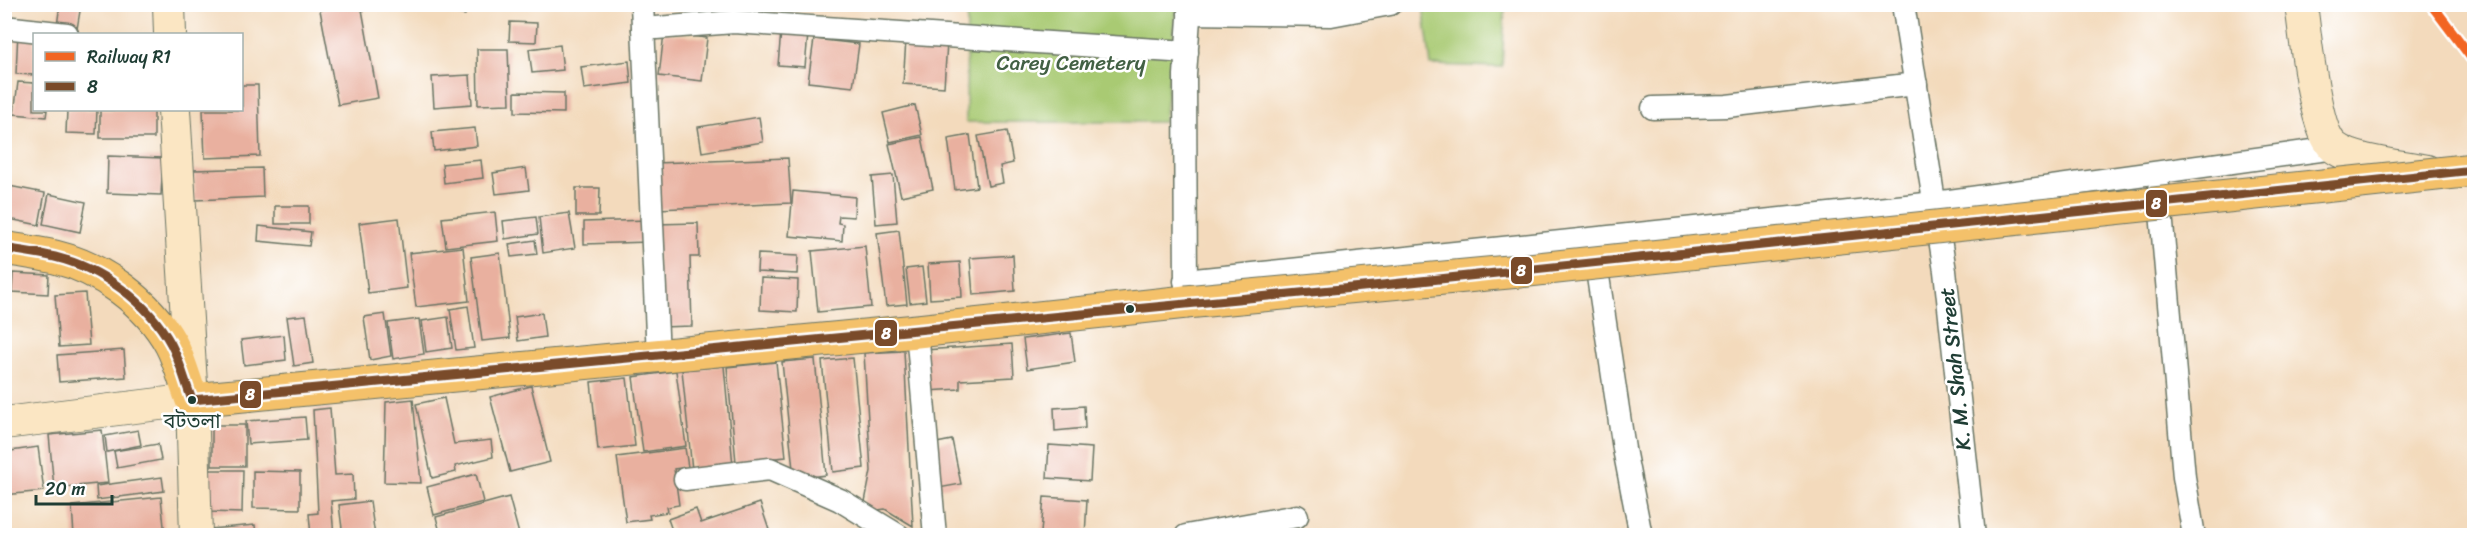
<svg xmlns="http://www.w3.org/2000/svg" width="2479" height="540" viewBox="0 0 2479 540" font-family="Sriracha,'Noto Sans Bengali',sans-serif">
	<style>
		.green { fill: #a9ca73; stroke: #648454; stroke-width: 1.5 }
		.building { fill: #e9b09f }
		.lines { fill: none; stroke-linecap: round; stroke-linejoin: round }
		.street-casing { stroke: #697464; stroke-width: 25 }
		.secondary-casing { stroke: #697464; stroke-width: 34 }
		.primary-casing { stroke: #697464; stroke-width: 35 }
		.street { stroke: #fff; stroke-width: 22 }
		.secondary { stroke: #fbe6c3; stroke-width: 32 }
		.primary { stroke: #f4c16a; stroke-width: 33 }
		.primary-bridge-casing { stroke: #697464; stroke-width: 35; stroke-linecap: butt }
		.primary-bridge { stroke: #f4c16a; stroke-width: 33 }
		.bus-1-casing { stroke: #fff; stroke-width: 14 }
		.bus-1 { stroke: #7a4b2a; stroke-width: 9 }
		.rail-1-casing { stroke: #fff; stroke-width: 15 }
		.rail-1 { stroke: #f26522; stroke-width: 10 }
		.bus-dot { fill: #1f3d34; stroke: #fff; stroke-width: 2 }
		.labels { text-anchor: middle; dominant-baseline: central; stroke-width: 5; stroke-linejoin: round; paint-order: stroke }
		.bus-label { font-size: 20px; fill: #1f3d34; stroke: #fff }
		.park-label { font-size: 21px; fill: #426044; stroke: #fff }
		.street-label { font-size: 21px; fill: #1f3d34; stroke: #fff }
		.line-badge { stroke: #fff; stroke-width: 2 }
		.badge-label { font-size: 16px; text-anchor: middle; font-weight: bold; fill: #fff }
	</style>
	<rect width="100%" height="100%" fill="#fff"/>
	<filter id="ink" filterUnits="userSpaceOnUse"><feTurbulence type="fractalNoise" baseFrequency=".0167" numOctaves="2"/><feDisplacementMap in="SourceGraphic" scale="12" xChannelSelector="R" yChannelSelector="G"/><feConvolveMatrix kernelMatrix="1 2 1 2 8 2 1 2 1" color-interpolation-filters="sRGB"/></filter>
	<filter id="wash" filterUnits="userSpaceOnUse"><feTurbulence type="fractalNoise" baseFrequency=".008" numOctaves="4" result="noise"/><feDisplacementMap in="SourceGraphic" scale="24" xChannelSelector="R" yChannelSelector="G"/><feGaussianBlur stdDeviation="1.35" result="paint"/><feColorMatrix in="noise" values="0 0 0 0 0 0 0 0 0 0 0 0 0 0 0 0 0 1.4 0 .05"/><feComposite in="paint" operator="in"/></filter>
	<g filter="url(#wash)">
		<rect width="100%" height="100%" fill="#f3dabc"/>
		<g class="green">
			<path d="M967 5H1177L1164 122H966Z"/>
			<path d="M1423 5H1505L1502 67 1431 65Z"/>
		</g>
		<g id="blocks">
			<g class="building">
				<path d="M60 4 81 5 77 29 57 26Z"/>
				<path d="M349 4H361L378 98 338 105 320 10Z"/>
				<path d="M447 4H466L465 15 446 13Z"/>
				<path d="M510 22 537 23 536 42 509 41Z"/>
				<path d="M18 31 34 34V75L16 74Z"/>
				<path d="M781 31 808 34 805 67 778 65Z"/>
				<path d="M664 33 707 38 702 81 659 76Z"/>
				<path d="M814 39 859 44 853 87 808 82Z"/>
				<path d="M906 40 947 43 944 87 903 84Z"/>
				<path d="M560 45 563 70 532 73 529 49Z"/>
				<path d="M477 49H508L510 104 478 105Z"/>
				<path d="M629 61 631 83 584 89 581 67Z"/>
				<path d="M470 75 472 104 434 107 432 77Z"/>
				<path d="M18 82 34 83V110H47L46 117 14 114Z"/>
				<path d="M242 85H258L260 156 205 158 203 110H242Z"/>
				<path d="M515 92 564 93V113L515 112Z"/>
				<path d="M915 105 922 135 890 142 883 113Z"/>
				<path d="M67 110H97L96 134 66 133Z"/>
				<rect x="100" y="110" width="54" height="28"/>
				<path d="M759 117 763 142 702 152 698 127Z"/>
				<path d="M475 128 477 146 434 151 432 132Z"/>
				<path d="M1007 131 1013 163 1000 166 1003 183 988 186 978 136Z"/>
				<path d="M970 135 977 187 955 190 948 139Z"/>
				<path d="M922 137 933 189 901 196 889 144Z"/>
				<path d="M108 156 163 158 161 195 107 193Z"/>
				<path d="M788 158 791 203 658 209 656 163Z"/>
				<path d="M481 160 483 178 444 183 442 164Z"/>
				<path d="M262 168 263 197 195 200 194 170Z"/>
				<path d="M526 168 529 190 496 194 493 173Z"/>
				<path d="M893 175 897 222 876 224 872 177Z"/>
				<path d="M4 185 45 193 39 225 4 218Z"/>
				<path d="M576 188H600L599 216H576Z"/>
				<path d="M793 191 855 197 854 217 839 216 838 223 843 224 842 241 789 236Z"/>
				<path d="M49 194 86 202 80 232 43 224Z"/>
				<rect x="275" y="206" width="34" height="18"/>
				<path d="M495 212 498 241 446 247 442 218Z"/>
				<path d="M569 213 575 248 543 253 539 217Z"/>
				<path d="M536 217 538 234 505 239 503 221Z"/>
				<path d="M399 218 407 288 368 293 359 223Z"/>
				<path d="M648 220 649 242 584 244V222Z"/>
				<path d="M698 223 699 257H690L692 326 660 327 656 224Z"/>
				<path d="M259 226 311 232 309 246 258 241Z"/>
				<path d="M899 230 907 304 886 306 877 233Z"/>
				<path d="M535 240 537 254 511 257 509 244Z"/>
				<path d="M865 246 871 307 818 312 812 251Z"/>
				<path d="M463 247 469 301 416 307 409 253Z"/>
				<path d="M500 253 510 338 482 341 471 257Z"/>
				<path d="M758 254 798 256 797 274 757 272Z"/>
				<path d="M1013 255 1015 291 973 295 970 258Z"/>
				<path d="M960 262 962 297 930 299 928 264Z"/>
				<path d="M922 267 926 301 910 303 906 269Z"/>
				<path d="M13 273 49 275 48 294 12 292Z"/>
				<path d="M761 278 798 280 797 312 760 310Z"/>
				<path d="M85 293 89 345 59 347 55 295Z"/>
				<path d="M468 306 474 348 456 350 450 309Z"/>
				<path d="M542 313 545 337 518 341 515 317Z"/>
				<path d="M385 314 391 356 370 360 364 317Z"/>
				<path d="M306 315 313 363 294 366 287 317Z"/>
				<path d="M448 317 452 348 426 352 422 321Z"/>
				<path d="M419 319 424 354 393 359 388 323Z"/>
				<path d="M1071 333 1075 362 1027 369 1023 339Z"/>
				<path d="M284 335 286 360 244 365 241 340Z"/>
				<path d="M1012 344 1014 377 960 380V389L927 391 924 350Z"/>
				<path d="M124 350 126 377 59 382 57 355Z"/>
				<path d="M904 351 913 526 885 509 863 512 871 471 864 353Z"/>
				<path d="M853 358 864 468 833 472 822 361Z"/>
				<path d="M815 359 826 475 794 479 782 362Z"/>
				<path d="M776 362 786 457 736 462 727 367Z"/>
				<path d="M724 366 733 466 692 470 682 370Z"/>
				<path d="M676 371 686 446 643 452 633 377Z"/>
				<path d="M627 378 635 446 598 450 591 382Z"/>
				<path d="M531 386 550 462 510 472 490 397Z"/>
				<path d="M444 398 454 444 491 440 493 457 455 466 456 472 432 478 416 404Z"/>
				<path d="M413 399 421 483 384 482 386 402Z"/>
				<path d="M1084 406 1085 428 1055 431 1054 408Z"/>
				<path d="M330 408 335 475 353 474 354 499 331 501 334 536H311L309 514 318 513 313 410Z"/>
				<path d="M305 417 307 440 248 444 246 421Z"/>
				<rect x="212" y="425" width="33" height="41"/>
				<path d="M102 430 108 483 54 488 49 435Z"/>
				<path d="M138 430 141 445 107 452 105 436Z"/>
				<path d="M952 440 961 484 939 488 931 444Z"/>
				<path d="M158 444 161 460 117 468 114 451Z"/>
				<path d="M1049 445 1092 448 1090 481 1047 478Z"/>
				<path d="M38 447 44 491 4 495V452Z"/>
				<path d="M685 448 688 467 674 469 679 505 667 507 668 512 649 515 650 519 626 522 617 457Z"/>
				<path d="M209 470H243L242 513 209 512Z"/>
				<path d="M253 471 300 472V509L253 508Z"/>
				<path d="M476 474 483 502 434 515 427 487Z"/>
				<path d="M162 477 164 491 97 500 96 486Z"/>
				<path d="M161 497 165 536H74L72 506Z"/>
				<path d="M509 497 519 534 441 536 436 517Z"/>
				<path d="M1044 497 1087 500 1085 536 1041 533Z"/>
				<path d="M370 501 375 536H343L339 505Z"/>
				<path d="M760 503 771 536H674L668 519 696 509 701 523Z"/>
				<path d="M255 525 256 536H210V529Z"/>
			</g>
		</g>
	</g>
	<g filter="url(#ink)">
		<use href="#blocks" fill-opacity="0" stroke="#697464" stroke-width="1.5"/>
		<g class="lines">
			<g class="street-casing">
				<g id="street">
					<path d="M642 4 658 356"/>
					<path d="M1903 4 1945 271 1974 536"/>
					<path d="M1189 13 1331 15 1390 4"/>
					<path d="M4 27 67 34"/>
					<path d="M643 29 734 22 1187 52"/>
					<path d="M1653 108 1727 106 1916 84"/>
					<path d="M2159 189 2184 477 2194 536"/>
					<path d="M1594 250 1624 449 1641 536"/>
					<path d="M1185 281 1935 203 2335 148"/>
					<path d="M1186 295 1185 75 1190 4"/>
					<path d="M917 331 935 536"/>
					<path d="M685 479 770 469 840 500 899 536"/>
					<path d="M1186 536 1297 516"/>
				</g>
			</g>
			<g class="secondary-casing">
				<g id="secondary">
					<path d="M169 4 170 34"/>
					<path d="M2301 4C2305 33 2314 130 2334 147 2352 162 2403 166 2427 171"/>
					<path d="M174 110 192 400 196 536"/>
					<path d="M4 423 192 400"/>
				</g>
			</g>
			<g class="primary-casing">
				<path id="primary" d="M4 248C21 251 38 253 55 257 101 268 148 302 171 344 180 361 185 382 192 400L917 331 1186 302"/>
			</g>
			<use href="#street" class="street"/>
			<use href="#secondary" class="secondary"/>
			<use href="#primary" class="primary"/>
			<g class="primary-bridge-casing">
				<path id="primary-bridge" d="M1186 302 1519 271 2474 170"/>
			</g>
			<use href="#primary-bridge" class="primary-bridge"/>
			<g class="bus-1-casing">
				<path id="bus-1" d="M4 248C21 251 38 253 55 257 101 268 148 302 171 344 180 361 185 382 192 400L1373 286 2474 170"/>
			</g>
			<use href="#bus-1" class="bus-1"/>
			<g class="rail-1-casing">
				<path id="rail-1" d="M2431 4 2474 61"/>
			</g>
			<use href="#rail-1" class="rail-1"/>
		</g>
	</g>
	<g class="bus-dot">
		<circle cx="1130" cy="309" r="5"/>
		<circle cx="192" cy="400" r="5"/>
	</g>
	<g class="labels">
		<g class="bus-label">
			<text x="192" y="421">বটতলা</text>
		</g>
		<g class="park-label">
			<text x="1071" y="63">Carey Cemetery</text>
		</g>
		<g class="street-label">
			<text transform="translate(1955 369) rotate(-96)">K. M. Shah Street</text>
		</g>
	</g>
	<g class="line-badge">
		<rect x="2145" y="189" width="23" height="29" rx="6" fill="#7a4b2a"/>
		<rect x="1510" y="256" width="23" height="29" rx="6" fill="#7a4b2a"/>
		<rect x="874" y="319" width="24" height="28" rx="6" fill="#7a4b2a"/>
		<rect x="239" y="380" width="23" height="29" rx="6" fill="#7a4b2a"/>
	</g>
	<g class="badge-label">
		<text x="2156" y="209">8</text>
		<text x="1521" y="276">8</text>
		<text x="886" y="339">8</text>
		<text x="250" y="400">8</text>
	</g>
	<rect width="2479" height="540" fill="none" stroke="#fff" stroke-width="24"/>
	<rect x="33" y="33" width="210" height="78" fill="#ffffff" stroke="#a5b1ae" stroke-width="1.5"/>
	<rect x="45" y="52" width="30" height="9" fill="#f26522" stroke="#a5b1ae" stroke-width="1.5"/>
	<text x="87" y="63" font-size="18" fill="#1f3d34">Railway R1</text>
	<rect x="45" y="82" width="30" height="9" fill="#7a4b2a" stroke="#a5b1ae" stroke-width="1.5"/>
	<text x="87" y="93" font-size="18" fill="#1f3d34">8</text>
	<path d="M36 495v9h76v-9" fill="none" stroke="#1f3d34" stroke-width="3"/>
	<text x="45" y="495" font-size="18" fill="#1f3d34" stroke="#ffffff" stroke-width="4.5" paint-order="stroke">20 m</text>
</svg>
